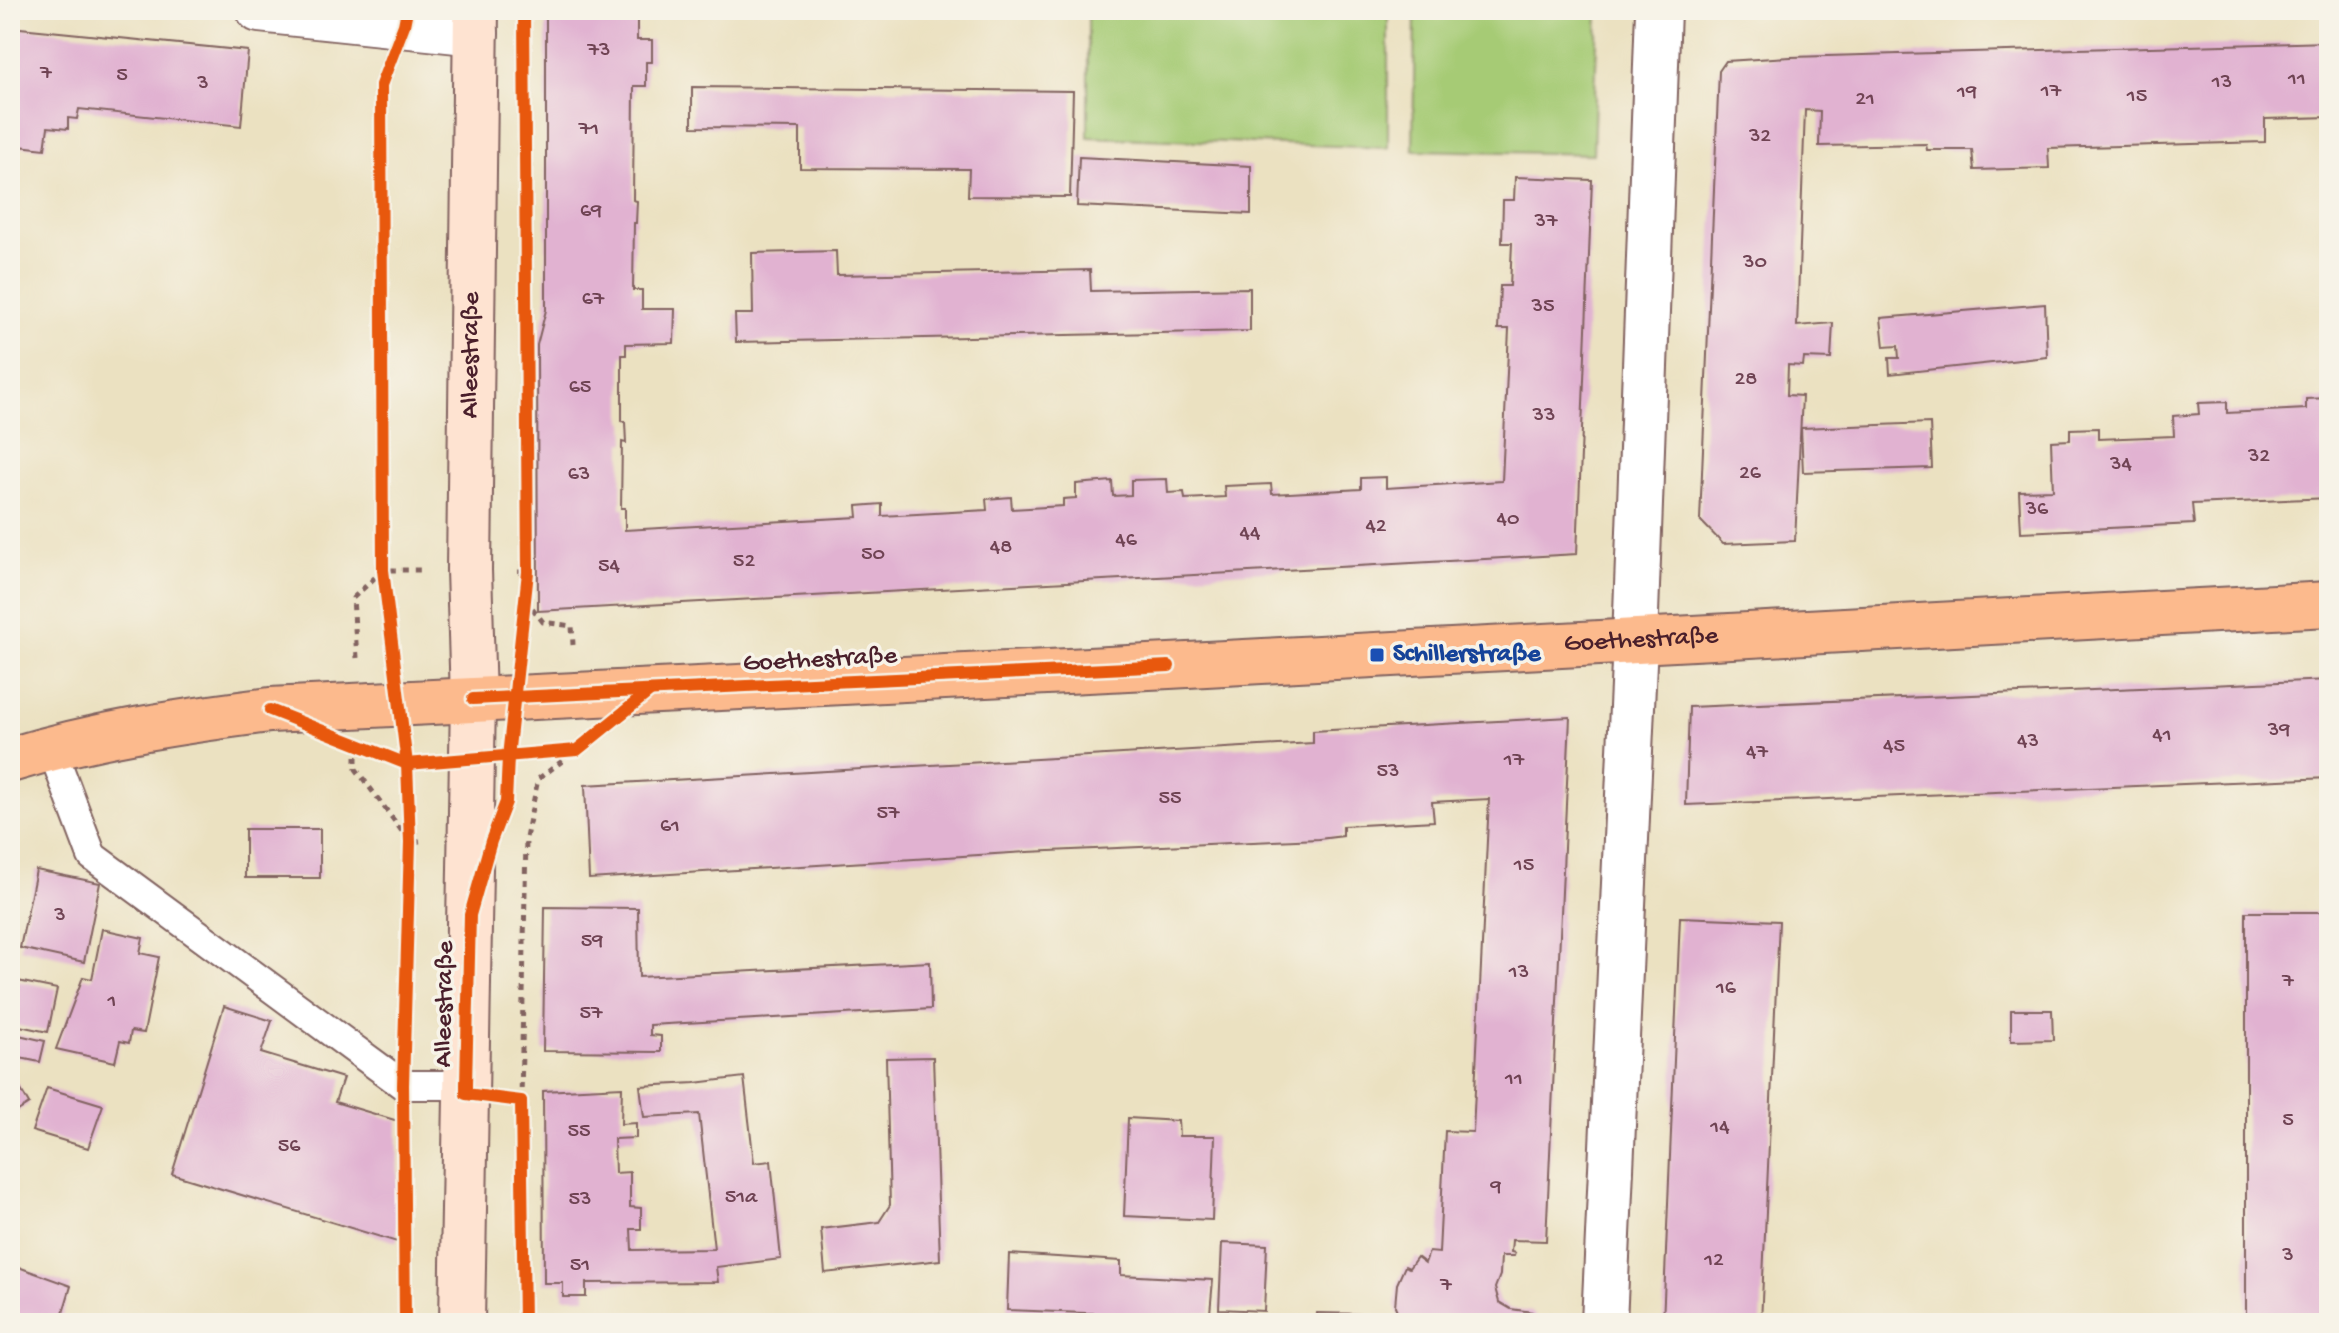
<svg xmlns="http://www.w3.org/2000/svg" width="2339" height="1333" viewBox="0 0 2339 1333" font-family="'Gochi Hand',sans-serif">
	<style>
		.green { fill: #a6cb75; stroke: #787550; stroke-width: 2 }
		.building { fill: #e1b2d1 }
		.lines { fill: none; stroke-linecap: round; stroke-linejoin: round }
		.service-casing { stroke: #826360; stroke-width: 32 }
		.minor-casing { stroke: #826360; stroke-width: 48 }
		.secondary-casing { stroke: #826360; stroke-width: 48 }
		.primary-casing { stroke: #826360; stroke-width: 48 }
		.path { stroke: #826360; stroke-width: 5; stroke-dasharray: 6 6; stroke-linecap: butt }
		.service { stroke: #fff; stroke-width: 28 }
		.minor { stroke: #fff; stroke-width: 44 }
		.secondary { stroke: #fee3d1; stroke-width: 44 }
		.primary { stroke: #fcba8d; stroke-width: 44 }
		.cycleway-casing { stroke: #f7f3e8; stroke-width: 17 }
		.cycleway { stroke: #e8590c; stroke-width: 12 }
		.transit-dot { fill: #1a4fb4; stroke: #f7f3e8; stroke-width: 3 }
		.labels { text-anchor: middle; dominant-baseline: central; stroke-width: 7; stroke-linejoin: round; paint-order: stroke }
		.number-label { font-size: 22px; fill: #704454 }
		.street-label { font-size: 26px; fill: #4a1f2b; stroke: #f7f3e8 }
		.transit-label { font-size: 26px; font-weight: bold; fill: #164399; stroke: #f7f3e8; text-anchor: start }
	</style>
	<rect width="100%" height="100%" fill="#f7f3e8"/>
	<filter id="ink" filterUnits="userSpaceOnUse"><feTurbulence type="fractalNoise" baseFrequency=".0125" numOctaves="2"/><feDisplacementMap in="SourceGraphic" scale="16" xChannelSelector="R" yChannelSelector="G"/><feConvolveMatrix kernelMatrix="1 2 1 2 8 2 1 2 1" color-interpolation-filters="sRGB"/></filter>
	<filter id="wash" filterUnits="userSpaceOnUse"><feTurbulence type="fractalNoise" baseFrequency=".006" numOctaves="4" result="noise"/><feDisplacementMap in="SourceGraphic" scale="32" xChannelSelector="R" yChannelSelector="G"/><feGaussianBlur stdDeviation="1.8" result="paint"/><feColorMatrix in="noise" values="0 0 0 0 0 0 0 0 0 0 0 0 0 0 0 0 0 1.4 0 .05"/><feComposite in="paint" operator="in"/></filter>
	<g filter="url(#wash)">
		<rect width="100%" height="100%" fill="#ebe1c1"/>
		<g class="green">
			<path d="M1088 10H1388V148L1088 137Z"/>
			<path d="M1415 10H1598L1593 154 1413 150Z"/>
		</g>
		<g id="blocks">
			<g class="building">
				<path d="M546 10H637V40H652V62H646V86H634L633 200 637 201 636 223H634L633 290H642V309H675L674 343 626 344V355H622V421L625 422 626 443 622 442 621 508H625V530L858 517 857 506 882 504V516L987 510 986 499 1011 497 1012 509 1063 506V499L1076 498V484L1112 481 1113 496 1131 495V480L1167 479 1168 493 1184 492 1185 499 1225 497 1224 486 1271 484 1272 494 1361 489V478L1386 477V488L1502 481 1509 329H1498L1500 286H1510L1512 243H1502L1503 200H1514L1515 177 1592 180 1577 554 538 611 537 345 546 310Z"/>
				<path d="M10 27 248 51 241 126 79 109 77 119 68 118V129L48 127 45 149 10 145Z"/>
				<path d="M2329 42V117L2265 119V142L2048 148 2049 168 1974 170 1972 150H1927L1926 144 1819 146 1820 111 1805 110 1797 326 1833 323 1831 359 1804 358 1803 366 1788 365 1787 395 1802 396 1795 541 1723 544 1700 520 1719 71 1726 61 1791 57Z"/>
				<path d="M692 87 1073 91 1070 197 968 196 969 169 800 168V128L692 127Z"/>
				<path d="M1079 157 1251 166V214L1077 206Z"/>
				<path d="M836 251 837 275 1090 270 1091 291 1250 288V331L736 342 735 314H753L752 253Z"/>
				<path d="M2045 304 2047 357 1890 374 1889 358H1899L1898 346 1884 347 1881 318Z"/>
				<path d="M2329 398V498L2192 504 2194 524 2021 532 2019 491 2053 490 2051 441 2070 440V429L2098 428V439L2174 436 2173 416 2199 414 2198 403 2227 402V413L2306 409V399Z"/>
				<path d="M1930 423 1932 468 1803 472 1801 428Z"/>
				<path d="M2329 680V778L1686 805 1689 707Z"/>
				<path d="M1570 717 1546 1241 1512 1240 1511 1252 1515 1253 1514 1256H1501L1500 1275 1495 1288 1499 1302 1511 1309 1532 1312 1540 1323H1402L1395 1306 1397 1284 1405 1266 1409 1268 1417 1257 1425 1263 1429 1252 1439 1253 1445 1131 1473 1132 1489 799 1432 802 1434 821 1343 826V836L1319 839 1027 852 589 879 585 785 1313 743V731Z"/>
				<rect x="245" y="829" width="75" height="49"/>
				<path d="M36 870 100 883 84 962 20 948Z"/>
				<path d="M545 907 638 908 639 977 930 962 931 1009 650 1025V1035L661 1036V1052L543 1051Z"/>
				<rect x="2246" y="912" width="83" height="411"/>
				<path d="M1680 917 1779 921 1761 1323H1663Z"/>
				<path d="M102 929 143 938 140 953 159 957 144 1033 131 1031 129 1043 120 1041 115 1062 56 1049 83 977 92 979Z"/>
				<path d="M13 980 57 989 48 1032 10 1024Z"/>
				<path d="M224 1006 272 1021 261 1053 343 1078 335 1102 398 1121 397 1242 172 1174Z"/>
				<path d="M2011 1010H2052L2053 1040 2011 1041Z"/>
				<path d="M10 1033 45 1041 40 1062 10 1056Z"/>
				<path d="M933 1057 940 1260 825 1273 821 1229 879 1222 890 1205 886 1058Z"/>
				<path d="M10 1071 29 1104 10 1116Z"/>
				<path d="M744 1077 754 1163 771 1161 781 1259 716 1267 718 1282 586 1283V1297H563V1283H544L543 1091 622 1087 621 1124 636 1123V1138L614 1139 615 1173 630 1172V1207L641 1208V1229H631L632 1250 714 1249 699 1114 644 1117 640 1086 695 1083Z"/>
				<path d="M47 1088 103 1105 88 1148 32 1131Z"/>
				<path d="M1128 1118 1178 1121 1179 1136H1215L1212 1220 1124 1216Z"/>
				<path d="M1222 1243 1267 1245 1264 1311 1219 1309Z"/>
				<path d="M1009 1254 1121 1261V1275L1213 1280 1210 1313H1196V1323H1162L1163 1316 1007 1310Z"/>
				<path d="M10 1264 71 1286 60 1323H10Z"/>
				<path d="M1317 1313 1362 1314V1323H1316Z"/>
			</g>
		</g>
	</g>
	<g filter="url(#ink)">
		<use href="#blocks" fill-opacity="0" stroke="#826360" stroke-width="2"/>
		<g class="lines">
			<g class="service-casing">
				<path id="service" d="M51 747 92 856 403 1085H466"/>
			</g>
			<g class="minor-casing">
				<g id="minor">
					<path d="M259 10 476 33"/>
					<path d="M1604 1323 1635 641 1658 10"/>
				</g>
			</g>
			<g class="secondary-casing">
				<g id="secondary">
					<path id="s1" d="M462 1323 473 699 469 570 476 10"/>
				</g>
			</g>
			<g class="primary-casing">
				<g id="primary">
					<path id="s2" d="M10 760C95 734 182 721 270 710L1169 666 2329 604"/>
				</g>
			</g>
			<g class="path">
				<path d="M518 572H528L527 601 543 622 572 626 573 645"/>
				<path d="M357 658 353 598 383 570H420"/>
				<path d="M356 756V769L410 842 420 841"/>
				<path d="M521 1101 526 838 538 779 577 750V743"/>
			</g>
			<use href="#service" class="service"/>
			<use href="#minor" class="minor"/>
			<use href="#secondary" class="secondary"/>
			<use href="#primary" class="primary"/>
			<g class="cycleway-casing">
				<g id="cycleway">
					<path d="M524 10 528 572 508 757 506 802 491 841 470 915 466 1085V1094L521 1101 524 1323"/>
					<path d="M473 699 1169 666"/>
					<path d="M270 710 407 764 577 750 650 691"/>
					<path d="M405 1323 403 1085 410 842 407 764 383 570 381 85 404 25 407 10"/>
				</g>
			</g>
			<use href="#cycleway" class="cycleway"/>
		</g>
	</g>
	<rect class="transit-dot" x="1369" y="647" width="16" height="16" rx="4"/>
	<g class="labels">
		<g class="number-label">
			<text x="599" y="51">73</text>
			<text x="46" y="74">7</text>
			<text x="122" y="76">5</text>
			<text x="2297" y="80">11</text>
			<text x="2222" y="83">13</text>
			<text x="203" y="84">3</text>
			<text x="2051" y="92">17</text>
			<text x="1967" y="93">19</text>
			<text x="2137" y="97">15</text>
			<text x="1865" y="100">21</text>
			<text x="589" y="130">71</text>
			<text x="1760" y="137">32</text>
			<text x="591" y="212">69</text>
			<text x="1546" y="222">37</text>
			<text x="1755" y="263">30</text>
			<text x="593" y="300">67</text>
			<text x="1543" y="307">35</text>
			<text x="1746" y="380">28</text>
			<text x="580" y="388">65</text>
			<text x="1544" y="416">33</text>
			<text x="2259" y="457">32</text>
			<text x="2121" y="465">34</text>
			<text x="1750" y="474">26</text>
			<text x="579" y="475">63</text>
			<text x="2037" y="510">36</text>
			<text x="1508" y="520">40</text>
			<text x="1376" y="527">42</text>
			<text x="1250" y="534">44</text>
			<text x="1126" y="541">46</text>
			<text x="1001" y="548">48</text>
			<text x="873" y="555">50</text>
			<text x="744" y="562">52</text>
			<text x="609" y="567">54</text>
			<text x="2279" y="731">39</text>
			<text x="2162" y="736">41</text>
			<text x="2028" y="742">43</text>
			<text x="1894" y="747">45</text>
			<text x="1757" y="753">47</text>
			<text x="1514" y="761">17</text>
			<text x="1388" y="772">53</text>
			<text x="1170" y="799">55</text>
			<text x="888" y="814">57</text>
			<text x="670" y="827">61</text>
			<text x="1524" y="866">15</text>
			<text x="60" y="916">3</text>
			<text x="592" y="942">59</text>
			<text x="1519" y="973">13</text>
			<text x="2288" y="982">7</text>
			<text x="1726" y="989">16</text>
			<text x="112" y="1002">1</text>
			<text x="591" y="1014">57</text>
			<text x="1514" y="1080">11</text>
			<text x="2288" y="1121">5</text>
			<text x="1720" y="1128">14</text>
			<text x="579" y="1132">55</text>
			<text x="289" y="1147">56</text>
			<text x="1496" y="1188">9</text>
			<text x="741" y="1198">51a</text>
			<text x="580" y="1200">53</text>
			<text x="2288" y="1256">3</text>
			<text x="1714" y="1261">12</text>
			<text x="580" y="1266">51</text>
			<text x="1446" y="1286">7</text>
		</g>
		<g class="street-label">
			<text stroke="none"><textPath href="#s1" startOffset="968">Alleestraße</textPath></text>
			<text stroke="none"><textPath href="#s2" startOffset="1638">Goethestraße</textPath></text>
			<text transform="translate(820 661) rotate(-3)">Goethestraße</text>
			<text transform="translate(446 1004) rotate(-89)">Alleestraße</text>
		</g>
		<g class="transit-label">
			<text x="1393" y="655">Schillerstraße</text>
		</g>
	</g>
	<rect width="2339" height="1333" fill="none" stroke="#f7f3e8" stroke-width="40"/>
</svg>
